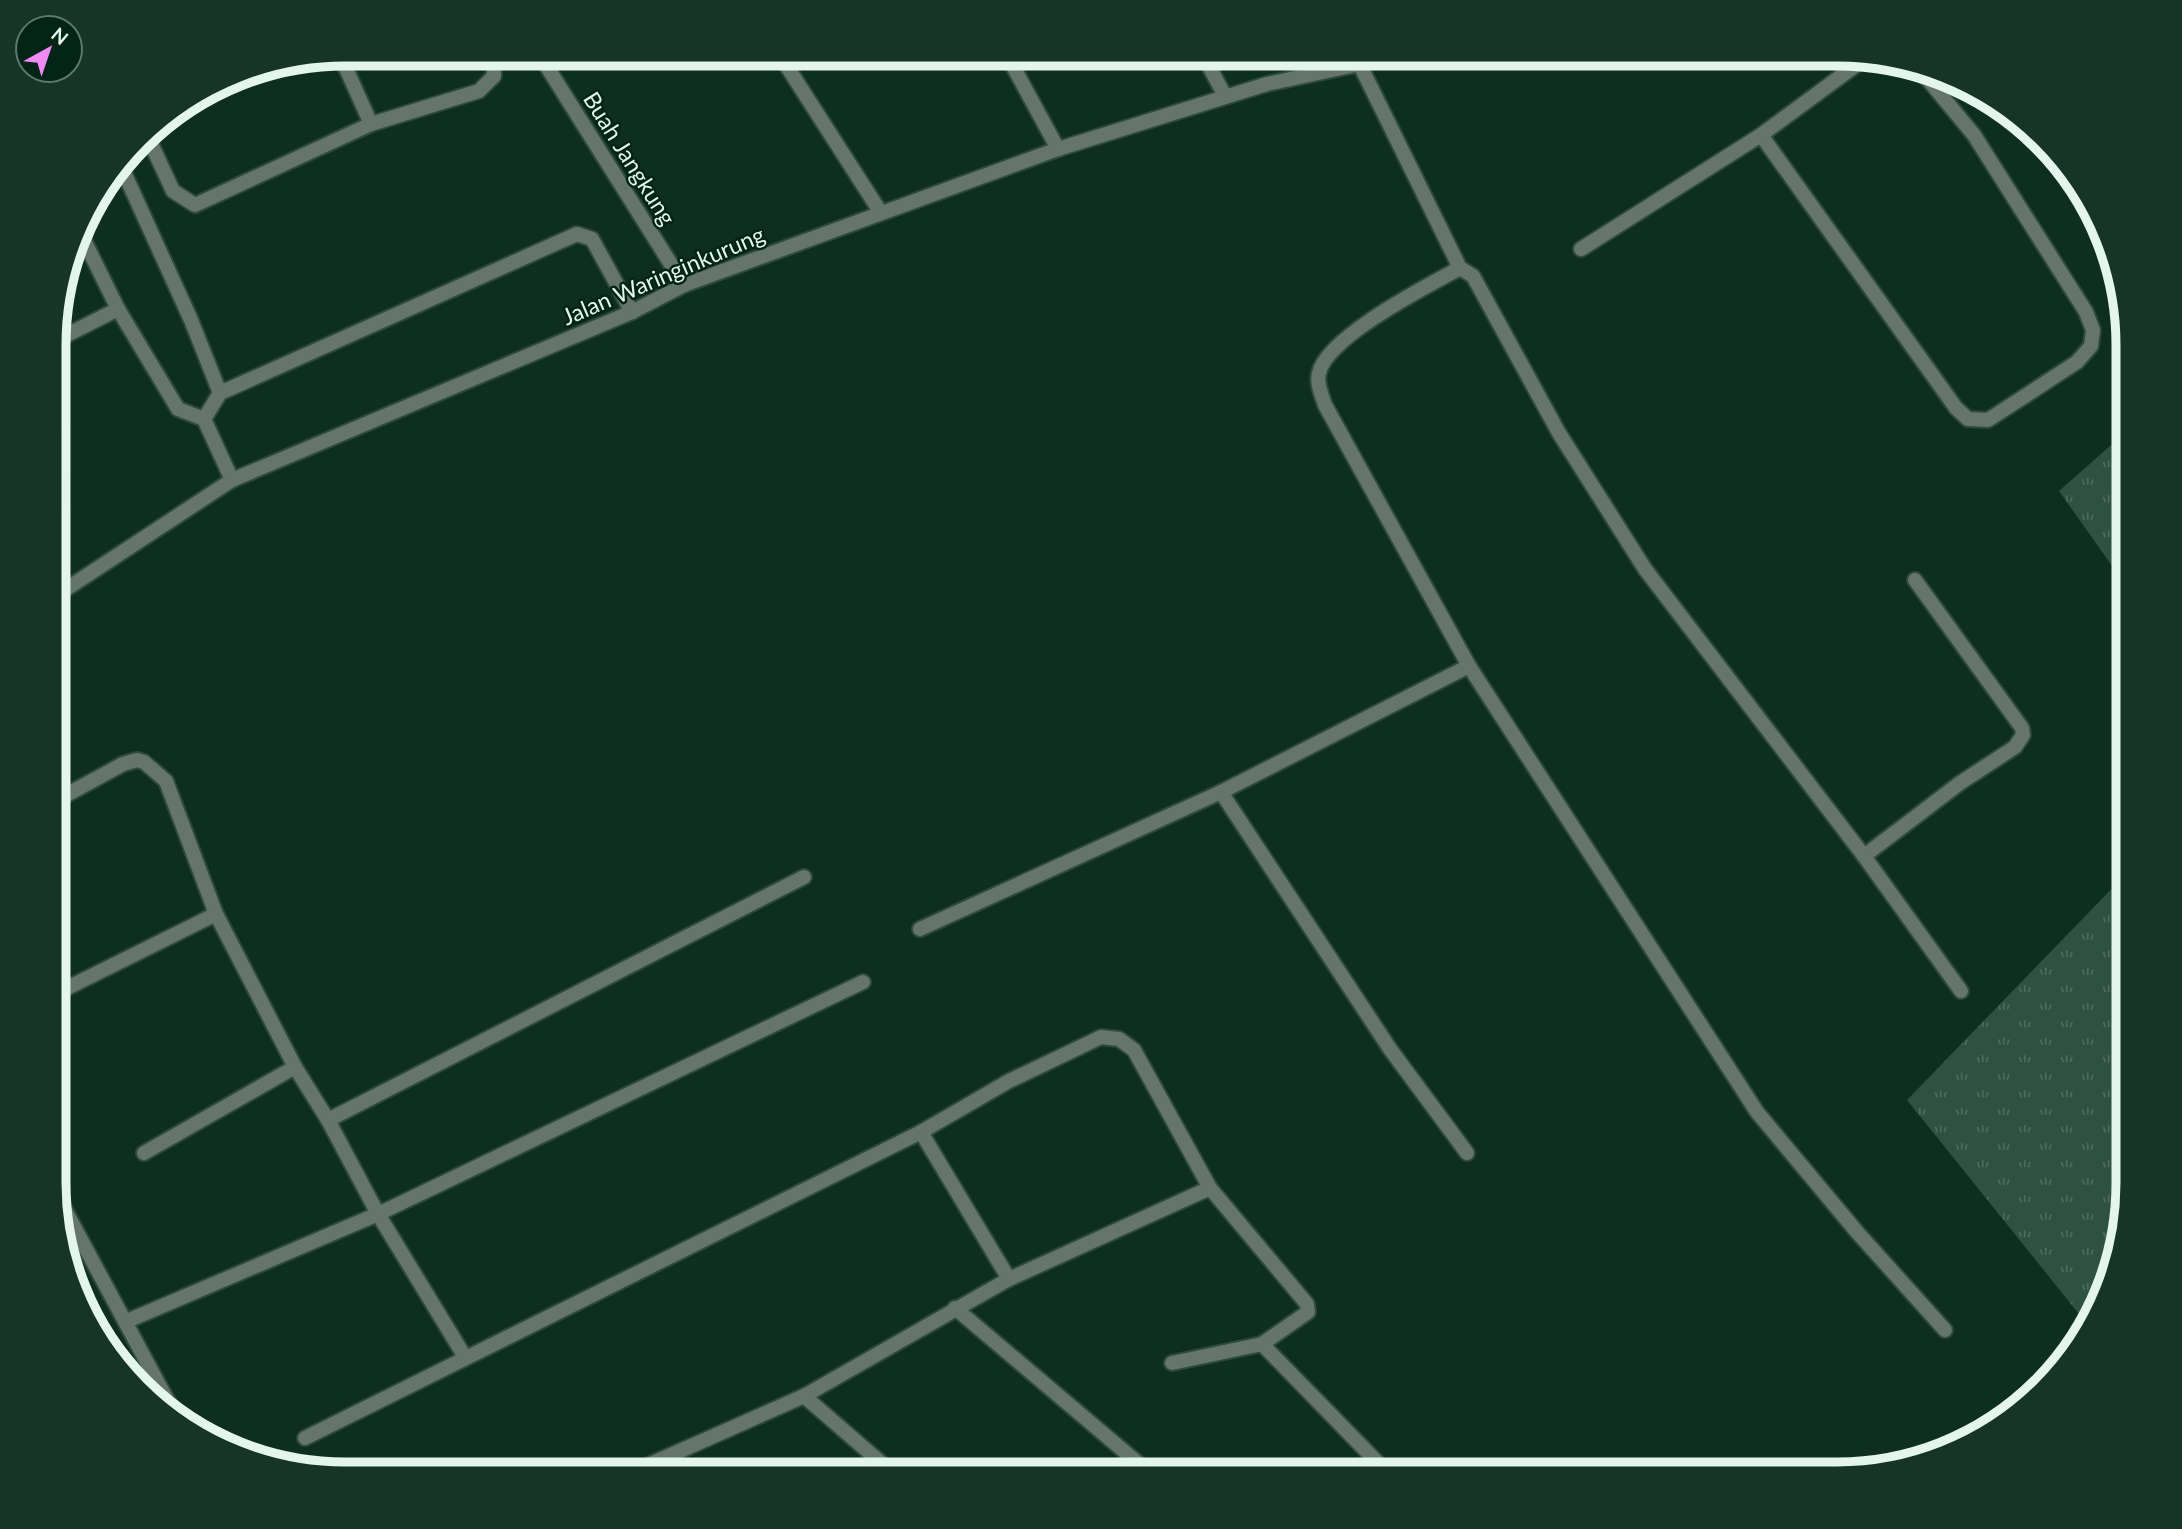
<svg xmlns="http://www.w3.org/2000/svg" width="2182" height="1529" viewBox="0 0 2182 1529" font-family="Lato,sans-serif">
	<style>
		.grass { fill: url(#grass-tufts) }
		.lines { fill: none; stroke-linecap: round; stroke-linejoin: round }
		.service-casing { stroke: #2c4a3d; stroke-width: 18 }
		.minor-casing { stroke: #2c4a3d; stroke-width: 18 }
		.tertiary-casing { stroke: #2c4a3d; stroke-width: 18 }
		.service { stroke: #65746c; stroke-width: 14 }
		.minor { stroke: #65746c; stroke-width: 14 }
		.tertiary { stroke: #65746c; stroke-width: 14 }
		.labels { text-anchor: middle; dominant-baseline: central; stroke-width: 5; stroke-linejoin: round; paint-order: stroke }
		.street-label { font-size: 23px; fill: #e3f5ec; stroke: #042417 }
		.rim { fill: none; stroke: #e3f5ec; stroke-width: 9 }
	</style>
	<defs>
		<pattern id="grass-tufts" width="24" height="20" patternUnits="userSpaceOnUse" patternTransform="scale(1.75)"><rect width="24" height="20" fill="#2f5141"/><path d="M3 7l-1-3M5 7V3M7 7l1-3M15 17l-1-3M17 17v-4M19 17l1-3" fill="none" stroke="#4d6b5d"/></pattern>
	</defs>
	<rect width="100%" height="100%" fill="#0e2e20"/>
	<g class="grass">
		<path d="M2127 431V587L2059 491Z"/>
		<path d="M2127 873V1202L2112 1277 2087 1324 1907 1100Z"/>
	</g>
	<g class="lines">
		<g class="service-casing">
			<path id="service" d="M1203 55 1225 96"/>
		</g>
		<g class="minor-casing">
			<g id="minor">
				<path d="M539 54 684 285"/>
				<path d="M779 54 881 213"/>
				<path d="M340 55 371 124"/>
				<path d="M1007 55 1058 149"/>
				<path d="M1360 65 1460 268"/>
				<path d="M147 135 173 191 195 205 371 124 479 91 494 76 493 54"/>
				<path d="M1761 135 1956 408 1968 419 1988 420 2077 362 2091 346 2093 330 2086 312 1974 135 1926 77 1913 66"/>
				<path d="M122 168 191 320 220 393"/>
				<path d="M80 232 118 309 178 409 204 419 220 393 577 234 592 239 632 312"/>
				<path d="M1581 249 1761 135 1867 57"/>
				<path d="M57 340 118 309"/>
				<path d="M204 419 232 480"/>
				<path d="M1221 792 1390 1049 1467 1153"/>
				<path d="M57 800 123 764 137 760 144 762 166 781 216 914 295 1067 328 1120 378 1214 465 1357"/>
				<path d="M1864 856 1960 783 2015 747 2023 735 2022 728 1915 580"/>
				<path d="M920 929 1221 792 1469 666"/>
				<path d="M59 992 216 914"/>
				<path d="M328 1120 804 877"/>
				<path d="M144 1153 295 1067"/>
				<path d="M57 1195 178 1420"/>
				<path d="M1009 1279 921 1132 1009 1081 1101 1037 1119 1039 1134 1050 1210 1188 1307 1304 1308 1312 1262 1344 1172 1363"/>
				<path d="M955 1308 1151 1474"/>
				<path d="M127 1321 378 1214 863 982"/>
				<path d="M1945 1330 1857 1232 1757 1112 1469 666 1325 405C1322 396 1316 382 1319 373 1327 337 1427 286 1460 268L1473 276 1559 433 1645 569 1864 856 1961 991"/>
				<path d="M1262 1344 1379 1464 1384 1475"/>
				<path d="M804 1396 894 1474"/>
				<path d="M305 1438 921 1132"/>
				<path d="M628 1474 804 1396 1009 1279 1210 1188"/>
			</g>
		</g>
		<g class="tertiary-casing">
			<path id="tertiary" d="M57 595 232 480 632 312 684 285 1058 149 1267 84 1402 55"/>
		</g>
		<use href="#service" class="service"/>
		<use href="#minor" class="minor"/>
		<use href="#tertiary" class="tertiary"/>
	</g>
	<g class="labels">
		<g class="street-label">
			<text transform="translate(630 158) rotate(58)">Buah Jangkung</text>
			<text transform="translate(663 275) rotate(-23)">Jalan Waringinkurung</text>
		</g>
	</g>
	<path d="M0 0H2182V1529H0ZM345 66H1837A279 279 0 0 1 2116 345V1183A279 279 0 0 1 1837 1462H345A279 279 0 0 1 66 1183V345A279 279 0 0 1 345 66Z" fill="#163528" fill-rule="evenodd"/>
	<path class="rim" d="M345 66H1837A279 279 0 0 1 2116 345V1183A279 279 0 0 1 1837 1462H345A279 279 0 0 1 66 1183V345A279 279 0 0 1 345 66Z"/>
	<g transform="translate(49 49) rotate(40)"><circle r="33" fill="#042417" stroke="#5d786c" stroke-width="2"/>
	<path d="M0-5L12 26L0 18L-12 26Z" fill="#f08bf6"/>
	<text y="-10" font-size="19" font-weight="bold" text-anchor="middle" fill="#e3f5ec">N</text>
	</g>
</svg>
